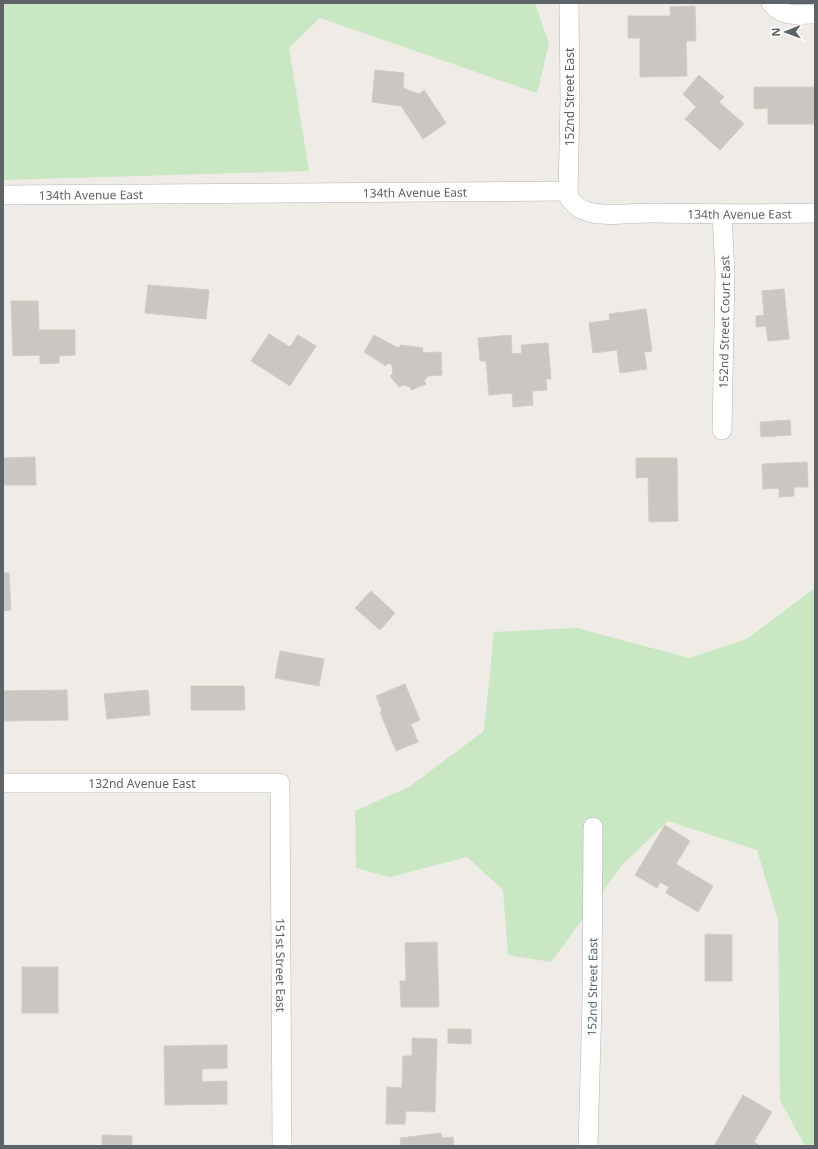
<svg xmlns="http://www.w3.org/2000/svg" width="818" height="1149" viewBox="0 0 818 1149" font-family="'Noto Sans',sans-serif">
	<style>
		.green { fill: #c9e7c2 }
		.building { fill: #cac6c2; stroke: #d4ccc4 }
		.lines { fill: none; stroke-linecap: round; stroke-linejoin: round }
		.street-casing { stroke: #b1b5b8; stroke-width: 20 }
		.street { stroke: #fff; stroke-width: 19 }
		.labels { text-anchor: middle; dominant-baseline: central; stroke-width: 3.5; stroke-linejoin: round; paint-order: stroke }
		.street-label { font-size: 12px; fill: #5d6366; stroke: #fff }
	</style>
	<rect width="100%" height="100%" fill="#efebe6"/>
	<g class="green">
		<path d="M3 3H535L549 44 537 93 320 18 289 48 309 171 3 180Z"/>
		<path d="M815 588V1146H805L780 1100 778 920 757 850 668 821 623 864 551 962 508 955 503 890 467 857 390 877 356 868 355 811 409 787 484 731 494 632 577 628 689 658 747 639Z"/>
	</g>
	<g class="building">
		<path d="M695 6 696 41H686L687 76 640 77V38H628V16H670V7Z"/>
		<path d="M375 70 404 73 403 88 419 94 424 90 446 123 423 139 401 106 372 102Z"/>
		<path d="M699 75 724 97 719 102 744 124 720 150 685 119 696 107 683 94Z"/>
		<path d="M754 87H815V124H768V108L754 109Z"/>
		<path d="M148 285 209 290 206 319 145 313Z"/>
		<path d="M784 289 789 339 768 341 766 326 756 327V316L764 315 762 291Z"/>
		<path d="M11 301H38L39 330H75V355L59 356V363L40 364V355L13 356Z"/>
		<path d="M646 309 652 351 644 352 647 369 620 373 617 350 593 353 589 323 610 320 609 314Z"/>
		<path d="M269 334 290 347 298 335 316 346 290 386 251 361Z"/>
		<path d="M374 335 398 348 401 345 423 348 422 353 441 352 442 375 428 376 424 381 426 384 411 390 410 387 403 385 399 387 390 376 393 373 392 365 388 363 386 366 364 352Z"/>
		<path d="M511 335 512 354 522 353 521 345 548 343 551 379H546L547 390 532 391 533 405 513 407 512 393 489 395 486 361H480L478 338Z"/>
		<path d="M790 420 791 435 761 437 760 422Z"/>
		<path d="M35 457 36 485H3V458Z"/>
		<path d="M636 458H677L678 521 649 522 648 477 636 478Z"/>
		<path d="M807 462 808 487H794V496L779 497V488L763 489 762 464Z"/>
		<path d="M3 573H9L11 610 3 611Z"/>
		<path d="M371 591 395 613 380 630 355 608Z"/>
		<path d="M280 651 324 659 319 686 275 678Z"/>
		<path d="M405 684 420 720 411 724 418 742 396 751 380 712 382 711 376 696Z"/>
		<path d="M191 686H244L245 710H191Z"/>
		<path d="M67 690 68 720 3 721V691Z"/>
		<path d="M148 690 150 715 107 719 104 694Z"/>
		<path d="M665 825 690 841 676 864 713 886 698 912 666 893 669 887 660 882 657 888 635 875Z"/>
		<path d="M705 934 732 935V981H705Z"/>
		<path d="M437 942 439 1007H401L400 981H406L405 943Z"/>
		<rect x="22" y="967" width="36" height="46"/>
		<path d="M448 1029H471V1044L448 1043Z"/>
		<path d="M412 1038 437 1039 435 1112 406 1111 405 1124H386L387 1087 402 1088 403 1056H412Z"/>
		<path d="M227 1045V1068L202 1069V1082L227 1081V1104L165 1105 164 1046Z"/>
		<path d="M743 1095 772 1112 754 1142 760 1146H714Z"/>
		<path d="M441 1133 442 1138 453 1137 454 1146H401L400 1138Z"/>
		<path d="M102 1135 132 1136V1146H102Z"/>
	</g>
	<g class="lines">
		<g class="street-casing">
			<g id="street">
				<path id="s1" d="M569 3 570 99 568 196C573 204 579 210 589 212 608 217 630 213 650 213 705 214 760 214 815 213"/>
				<path d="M771 3C783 18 797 14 815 14"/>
				<path id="s2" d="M3 195 568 191"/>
				<path id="s3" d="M722 430 725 273 722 215"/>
				<path id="s4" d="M3 783H280L282 1146"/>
				<path id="s5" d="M588 1146 592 1003 593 827"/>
			</g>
		</g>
		<use href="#street" class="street"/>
	</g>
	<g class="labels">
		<g class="street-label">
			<text transform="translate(569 97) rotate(-90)">152nd Street East</text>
			<text stroke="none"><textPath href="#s2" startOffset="412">134th Avenue East</textPath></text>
			<text stroke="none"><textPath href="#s2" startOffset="88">134th Avenue East</textPath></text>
			<text stroke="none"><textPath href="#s1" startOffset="371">134th Avenue East</textPath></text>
			<text stroke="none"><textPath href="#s3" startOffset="108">152nd Street Court East</textPath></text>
			<text stroke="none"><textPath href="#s4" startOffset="139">132nd Avenue East</textPath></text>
			<text stroke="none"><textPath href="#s4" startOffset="459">151st Street East</textPath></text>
			<text stroke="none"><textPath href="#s5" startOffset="159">152nd Street East</textPath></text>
		</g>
	</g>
	<rect width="818" height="1149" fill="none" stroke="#5d6366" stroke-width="8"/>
	<g transform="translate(786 32) rotate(269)" stroke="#ffffff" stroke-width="3" paint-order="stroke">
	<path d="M0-3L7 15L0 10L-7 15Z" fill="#5d6366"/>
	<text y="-6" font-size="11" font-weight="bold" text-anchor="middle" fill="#5d6366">N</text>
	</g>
</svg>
